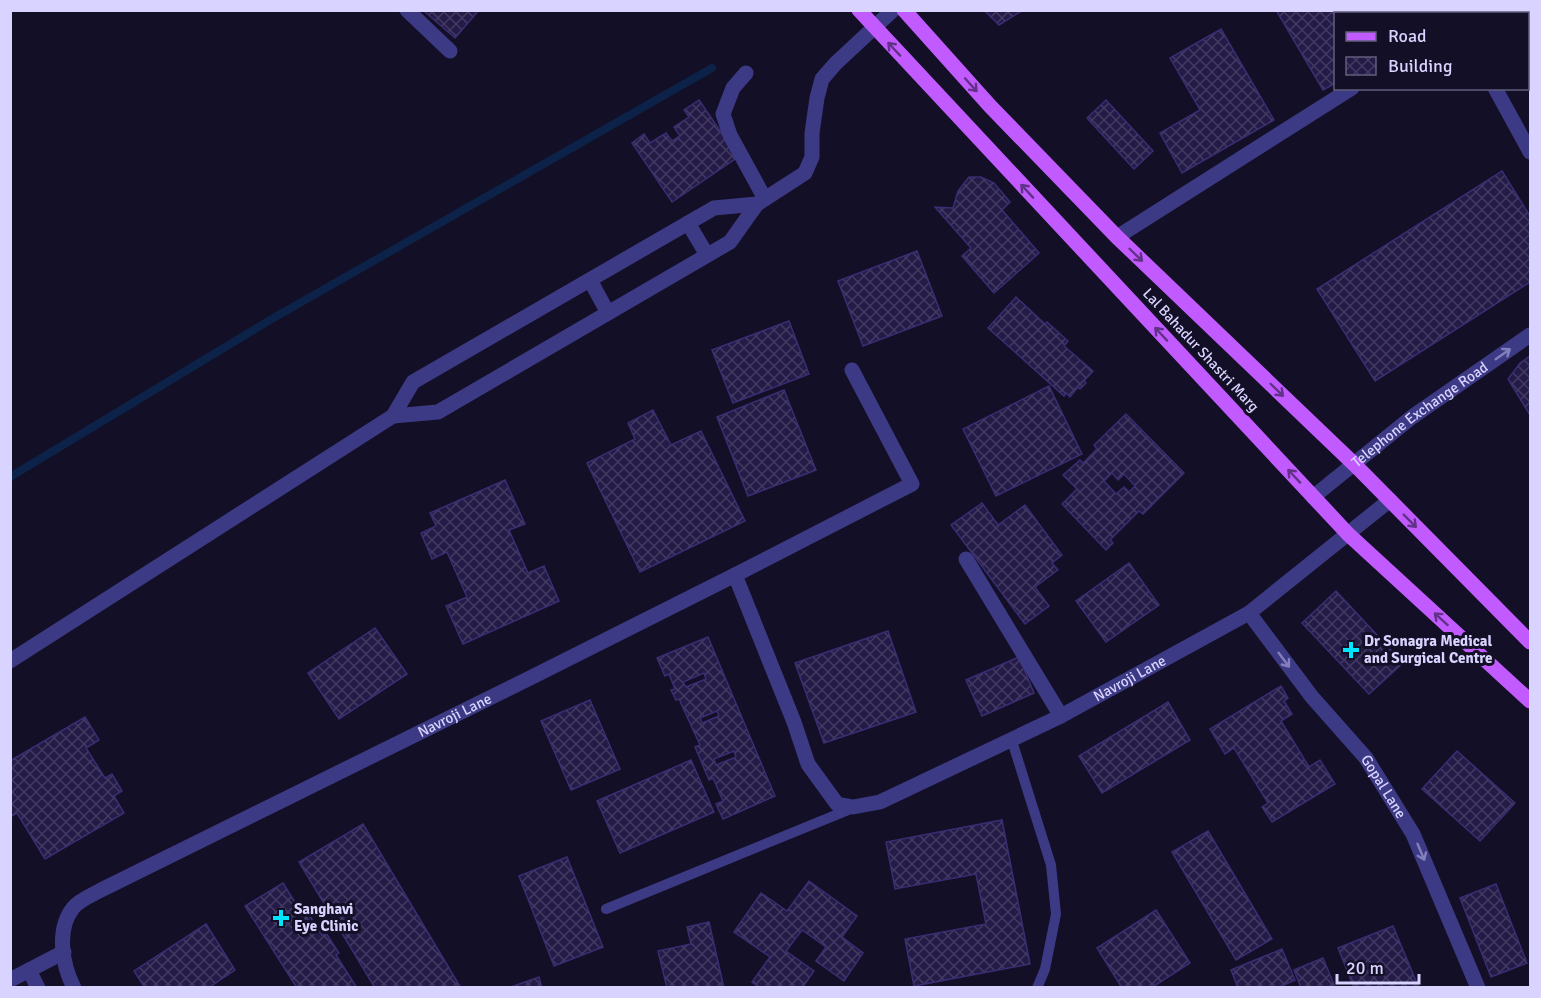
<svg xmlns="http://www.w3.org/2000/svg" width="1541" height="998" viewBox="0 0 1541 998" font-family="Signika,sans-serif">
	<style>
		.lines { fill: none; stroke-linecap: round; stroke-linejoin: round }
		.stream { stroke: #0c2248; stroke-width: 8 }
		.building { fill: url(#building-cross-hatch); stroke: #3b2d73; stroke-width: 1.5; fill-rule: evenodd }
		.service { stroke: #3d3a85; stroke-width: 10 }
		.minor { stroke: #3d3a85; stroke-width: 15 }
		.tertiary { stroke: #3d3a85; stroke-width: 15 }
		.primary { stroke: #c25bff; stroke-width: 15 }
		.oneway { stroke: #623188 }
		.oneway2 { stroke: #837fbc }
		.poi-dot { fill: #00e5ff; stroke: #130f26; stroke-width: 2 }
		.labels { text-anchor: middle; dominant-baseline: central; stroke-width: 6; stroke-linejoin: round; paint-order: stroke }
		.street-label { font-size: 15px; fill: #d9d4ff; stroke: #130f26 }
		.poi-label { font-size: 15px; font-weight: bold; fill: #d9d4ff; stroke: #130f26; text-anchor: start }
	</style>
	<defs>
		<pattern id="building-cross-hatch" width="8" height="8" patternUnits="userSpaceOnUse" patternTransform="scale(1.5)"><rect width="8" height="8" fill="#241b47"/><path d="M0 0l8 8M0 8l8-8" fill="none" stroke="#433b63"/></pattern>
	</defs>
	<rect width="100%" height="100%" fill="#130f26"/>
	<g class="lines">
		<path class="stream" d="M10 477 270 320 712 68"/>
	</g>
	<g class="building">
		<path d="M423 10H479L455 38Z"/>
		<path d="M984 10H1023L999 25Z"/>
		<path d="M1276 10H1347L1348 14H1336V83L1323 90Z"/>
		<path d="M1393 10H1447L1443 14H1394Z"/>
		<path d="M1221 29 1274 120 1182 173 1160 133 1200 110 1170 58Z"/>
		<path d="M1530 30V72L1528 68V33Z"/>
		<path d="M699 100 738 157 672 202 632 143 644 134 650 143 666 133 672 141 680 136 674 127 689 117 684 110Z"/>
		<path d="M1106 100 1153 151 1134 169 1087 118Z"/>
		<path d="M1502 171 1530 216V282L1375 381 1317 289Z"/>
		<path d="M969 177H981L994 183 1010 202 1002 210 1039 253 994 293 962 256 971 248 935 207 953 208 958 191Z"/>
		<path d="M917 251 942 316 863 346 838 281Z"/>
		<path d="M1016 297 1045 324 1047 322 1068 341 1064 346 1093 371 1084 381 1086 383 1080 389 1078 387 1070 397 1066 393 1064 396 988 328Z"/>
		<path d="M789 321 809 374 733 403 712 350Z"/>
		<path d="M1530 356V415L1508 379 1520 363Z"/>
		<path d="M1049 386 1082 454 996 496 963 429Z"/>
		<path d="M784 390 816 470 748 496 717 417Z"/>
		<path d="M653 410 671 445 701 431 745 521 640 572 587 463 635 439 628 423Z"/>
		<path d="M1126 414 1184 473 1143 514 1139 511 1110 540 1113 543 1106 550 1062 504 1077 489 1063 475 1080 460 1083 463 1097 449 1094 445ZM1112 473 1118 480 1124 474 1135 486 1129 492 1124 487 1116 494 1104 481Z"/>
		<path d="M505 480 525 524 509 530 528 573 544 566 559 601 463 644 446 606 467 597 447 552 432 559 421 533 436 526 430 513Z"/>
		<path d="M982 503 998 525 1025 505 1062 555 1052 563 1058 570 1035 587 1049 606 1025 624 951 525Z"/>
		<path d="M1129 563 1159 605 1106 642 1076 601Z"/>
		<path d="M1336 591 1403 663 1369 694 1302 623Z"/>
		<path d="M375 628 407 674 339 719 308 673Z"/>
		<path d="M888 631 916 712 824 743 795 663Z"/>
		<path d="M708 637 775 796 723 819 716 804 723 801 713 778 709 780 695 747 700 745 679 699 676 700 671 690 675 689 669 674 665 676 657 658ZM704 673 706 679 686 687 683 682ZM717 711 719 716 702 723 700 718ZM734 751 736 757 716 765 714 759Z"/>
		<path d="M1019 657 1034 693 982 716 966 680Z"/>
		<path d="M1281 686 1288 698 1284 701 1292 714 1281 721 1309 767 1320 760 1335 784 1272 822 1262 807 1268 803 1234 748 1225 754 1210 729Z"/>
		<path d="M590 700 620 769 571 790 541 721Z"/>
		<path d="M1168 702 1190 740 1102 793 1079 756Z"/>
		<path d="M85 717 99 740 86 748 105 778 112 774 122 791 114 796 124 813 45 859 17 813 10 817V761Z"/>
		<path d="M1457 751 1515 803 1480 841 1422 789Z"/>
		<path d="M691 760 714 812 620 853 597 801Z"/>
		<path d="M1002 820 1030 964 914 986 905 939 986 924 976 874 895 889 886 842Z"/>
		<path d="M363 824 461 988H375L299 862Z"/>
		<path d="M1208 831 1272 939 1236 960 1172 852Z"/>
		<path d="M567 857 603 947 554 966 519 876Z"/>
		<path d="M809 881 857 916 842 937 863 953 844 981 816 961 826 947 802 930 786 951 814 971 802 988H760L752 982 770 957 734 932 761 893 787 911Z"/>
		<path d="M283 883 296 904 300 901 322 935 326 933 339 953 336 955 357 988H297L245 906Z"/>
		<path d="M1496 884 1527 963 1491 977 1460 898Z"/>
		<path d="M1156 910 1190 963 1151 988H1122L1097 948Z"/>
		<path d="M709 922 724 988H667L658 951 691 944 687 927Z"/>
		<path d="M206 924 235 970 208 988H145L134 971Z"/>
		<path d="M1393 926 1419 988H1354L1338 948Z"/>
		<path d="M1282 949 1295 980 1277 988H1238L1231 970Z"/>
		<path d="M1323 958 1335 987 1301 988 1294 970Z"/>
		<path d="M539 977 542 988H508Z"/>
	</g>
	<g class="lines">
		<g class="service">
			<path d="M1012 741 1051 865 1056 914 1045 969 1037 988"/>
			<path d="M606 909 853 808"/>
		</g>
		<g class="minor">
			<path d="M407 10 450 51"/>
			<path d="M1470 14 1475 10"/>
			<path d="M746 73 733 88 723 114 730 135 765 199"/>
			<path d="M1495 88 1530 152"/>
			<path d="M688 223 707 255"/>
			<path d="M1117 237 1352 88"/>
			<path d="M590 280 608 313"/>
			<path d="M393 416 438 412 730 242 757 204"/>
			<path d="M966 559 1061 716"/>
			<path d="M735 575 912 484 852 370"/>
			<path id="s1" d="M1249 613 1312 697 1366 758 1413 834 1478 988"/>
			<path d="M10 661 393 416 413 382 714 208 757 204 805 173 812 157V133L817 98 822 79 836 63 893 10"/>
			<path d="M29 970 38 988"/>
			<path d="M10 980 64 952"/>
		</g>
		<g class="tertiary">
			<path id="s2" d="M1313 497 1412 417 1530 335"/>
			<path id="s3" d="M74 988C62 964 56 930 73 908 79 900 92 895 101 890L532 677 735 575 794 722 808 764 837 804 853 807 880 802 1061 716 1249 613 1390 500"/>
		</g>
		<g class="primary">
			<path d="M859 10 1348 534 1530 701"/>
			<path d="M904 10 990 106 1117 237 1354 464 1530 642"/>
		</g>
	</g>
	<defs><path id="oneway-shaft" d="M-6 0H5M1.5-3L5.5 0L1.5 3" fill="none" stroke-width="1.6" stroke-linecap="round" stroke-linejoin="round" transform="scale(1.5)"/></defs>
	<g class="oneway">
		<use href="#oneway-shaft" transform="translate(894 49) rotate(-133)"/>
		<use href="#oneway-shaft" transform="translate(971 85) rotate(48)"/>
		<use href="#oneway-shaft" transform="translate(1027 191) rotate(-133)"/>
		<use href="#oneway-shaft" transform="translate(1136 255) rotate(44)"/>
		<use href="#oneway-shaft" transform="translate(1161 334) rotate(-133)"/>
		<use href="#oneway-shaft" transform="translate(1277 390) rotate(44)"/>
		<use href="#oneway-shaft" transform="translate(1294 476) rotate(-133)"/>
		<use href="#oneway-shaft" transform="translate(1410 521) rotate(45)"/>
		<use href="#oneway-shaft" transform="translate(1441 619) rotate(-138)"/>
	</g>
	<g class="oneway2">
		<use href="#oneway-shaft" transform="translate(1503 354) rotate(-35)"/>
		<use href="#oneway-shaft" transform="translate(1284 660) rotate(53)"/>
		<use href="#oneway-shaft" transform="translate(1421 852) rotate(67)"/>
	</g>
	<g class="poi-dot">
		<path d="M1348 641h6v6h6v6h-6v6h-6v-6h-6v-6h6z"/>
		<path d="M278 909h6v6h6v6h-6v6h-6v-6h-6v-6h6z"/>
	</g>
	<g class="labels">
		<g class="street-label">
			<text transform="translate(1201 350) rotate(47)">Lal Bahadur Shastri Marg</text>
			<text stroke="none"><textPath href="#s2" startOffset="135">Telephone Exchange Road</textPath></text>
			<text stroke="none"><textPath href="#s3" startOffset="1400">Navroji Lane</textPath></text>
			<text stroke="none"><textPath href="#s3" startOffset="512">Navroji Lane</textPath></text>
			<text stroke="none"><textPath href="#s1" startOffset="220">Gopal Lane</textPath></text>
		</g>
		<g class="poi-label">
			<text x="1364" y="641">Dr Sonagra Medical<tspan x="1364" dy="17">and Surgical Centre</tspan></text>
			<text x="294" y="909">Sanghavi<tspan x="294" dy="17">Eye Clinic</tspan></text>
		</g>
	</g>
	<rect width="1541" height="998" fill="none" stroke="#d9d4ff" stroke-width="24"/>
	<rect x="1334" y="12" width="195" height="78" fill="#130f26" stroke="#625e7d" stroke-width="1.5"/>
	<rect x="1346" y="32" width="30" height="9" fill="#c25bff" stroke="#625e7d" stroke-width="1.5"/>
	<text x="1388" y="42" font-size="18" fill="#d9d4ff">Road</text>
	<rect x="1346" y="57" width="30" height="18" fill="url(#building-cross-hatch)" stroke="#625e7d" stroke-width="1.5"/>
	<text x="1388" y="72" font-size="18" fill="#d9d4ff">Building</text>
	<path d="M1337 974v9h82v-9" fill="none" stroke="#d9d4ff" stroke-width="3"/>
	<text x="1346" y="974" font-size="18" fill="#d9d4ff" stroke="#130f26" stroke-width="4.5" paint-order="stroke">20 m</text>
</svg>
